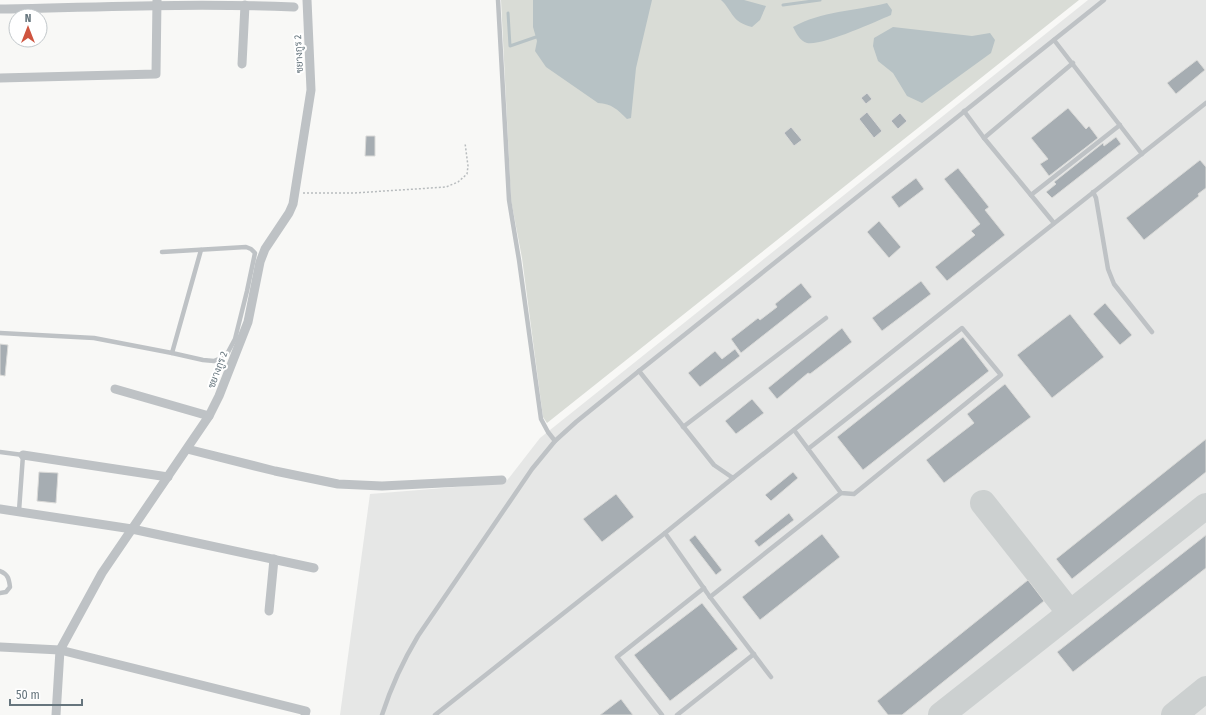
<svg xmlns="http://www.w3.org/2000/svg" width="1206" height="715" viewBox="0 0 1206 715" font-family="'Fira Sans Condensed',Sarabun,sans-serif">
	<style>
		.built { fill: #e6e7e6 }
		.green { fill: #d9dcd6 }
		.water { fill: #b7c2c5 }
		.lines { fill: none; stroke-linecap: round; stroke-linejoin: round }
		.stream { stroke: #b7c2c5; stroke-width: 3 }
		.taxiway { stroke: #ccd0d0; stroke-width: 26 }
		.building { fill: #a6adb2; stroke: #dadad8 }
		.path { stroke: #b8bcbe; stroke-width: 1.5; stroke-dasharray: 2 2; stroke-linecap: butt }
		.service { stroke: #bec2c5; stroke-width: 4.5 }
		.minor { stroke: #bec2c5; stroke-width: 9 }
		.labels { text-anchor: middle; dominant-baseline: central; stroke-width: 4; stroke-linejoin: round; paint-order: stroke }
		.street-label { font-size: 10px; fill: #66757d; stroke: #fff }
	</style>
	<rect width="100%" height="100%" fill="#f8f8f6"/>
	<path class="built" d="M1088 0H1206V715H340L370 494 505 483 540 438Z"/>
	<path class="green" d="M501 0H1079L547 423 543 417 522 258 511 200Z"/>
	<g class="water">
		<path d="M533 0H652L636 68 631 118 627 119C617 109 612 104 598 103L546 67 535 51 537 41 533 27Z"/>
		<path d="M721 0H744L766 6 760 20 752 27C731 22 733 11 721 0Z"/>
		<path d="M887 3 892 10 891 15C875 22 822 46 807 43 800 41 796 33 793 27 821 11 855 11 887 3Z"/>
		<path d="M893 27 972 36 990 33 995 40 991 53 922 103 907 96 893 73 878 61 873 46 874 38Z"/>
	</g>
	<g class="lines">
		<g class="stream">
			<path d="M783 5 820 0"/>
			<path d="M508 13 510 46 536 37"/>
		</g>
		<g class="taxiway">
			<path d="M983 503 1070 613"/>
			<path d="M941 715 1206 506"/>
			<path d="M1174 715 1206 689"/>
		</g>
	</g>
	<g class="building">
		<path d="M1197 60 1205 70 1176 94 1167 83Z"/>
		<path d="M867 93 872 99 866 104 861 98Z"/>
		<path d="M1068 108 1086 129 1089 126 1098 138 1049 176 1040 164 1048 159 1031 138Z"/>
		<path d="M867 112 882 131 874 138 859 119Z"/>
		<path d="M900 113 907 121 898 129 891 121Z"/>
		<path d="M791 127 802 140 794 146 784 133Z"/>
		<path d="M366 136H375V156H365Z"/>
		<path d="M1116 137 1121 144 1052 198 1046 192 1056 184 1054 182 1103 143 1104 146Z"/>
		<path d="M1200 160 1206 167V188L1198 194 1199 196 1144 240 1126 218Z"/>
		<path d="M958 168 989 207 985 210 1005 235 947 281 935 267 975 235 971 231 980 224 944 179Z"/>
		<path d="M916 178 924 189 899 208 891 197Z"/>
		<path d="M879 221 901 247 889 258 867 232Z"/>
		<path d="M921 281 931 294 882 331 872 318Z"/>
		<path d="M801 283 812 297 741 353 731 339 758 318 760 320 777 307 775 304Z"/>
		<path d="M1105 303 1132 335 1120 345 1093 314Z"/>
		<path d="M1070 314 1104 357 1052 398 1017 355Z"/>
		<path d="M842 328 852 342 810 374 808 373 777 399 768 388Z"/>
		<path d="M963 337 989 371 863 470 837 437Z"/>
		<path d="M0 344 8 345 5 376 0 375Z"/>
		<path d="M735 349 740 356 700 387 688 373 715 351 722 359Z"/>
		<path d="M1005 384 1031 417 944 483 926 460 974 423 967 414Z"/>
		<path d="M752 399 764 413 736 434 725 421Z"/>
		<path d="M1206 439V472L1072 579 1056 559Z"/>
		<path d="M39 472 58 473 56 503 37 501Z"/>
		<path d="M793 472 798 478 771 501 765 495Z"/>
		<path d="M616 494 634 517 602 542 583 519Z"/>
		<path d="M789 513 794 520 759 547 754 541Z"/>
		<path d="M822 534 840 557 760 620 742 597Z"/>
		<path d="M695 535 722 570 716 575 689 540Z"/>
		<path d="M1206 535V568L1073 672 1057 652Z"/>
		<path d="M1028 580 1044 601 902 715H888L877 701Z"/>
		<path d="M702 603 738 649 670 701 634 655Z"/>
		<path d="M621 699 633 715H600Z"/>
	</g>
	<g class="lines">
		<path class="path" d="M303 193H354L446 187 458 182 467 174 468 166 465 143"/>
		<g class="service">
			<path d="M498 0 509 200 519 260 541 419 548 432 555 441"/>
			<path d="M1054 40 1142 154"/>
			<path d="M964 111 984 138 1054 223"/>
			<path d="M984 138 1073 63"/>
			<path d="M1093 192 1096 198 1108 269 1114 284 1152 332"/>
			<path d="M1031 195 1120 125"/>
			<path d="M162 252 246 247 251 249 255 253 247 291 235 339 227 354 221 358 214 361 203 360 172 353"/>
			<path d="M0 333 94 338 172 353 201 250"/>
			<path d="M639 371 714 465 733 478 1206 103"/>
			<path d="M683 427 826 318"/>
			<path d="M794 430 841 493 854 494 1001 375 962 328 808 449"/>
			<path d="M0 452 23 455 19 511"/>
			<path d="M665 533 710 597 771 677"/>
			<path d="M0 571C8 574 9 579 10 587L6 592 0 593"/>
			<path d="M710 597 841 493"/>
			<path d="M382 715C391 687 403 661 418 636L532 469 555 441 576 422 639 371 1104 0"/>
			<path d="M435 715 665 533 733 478"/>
			<path d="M662 715 617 657 704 588"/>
			<path d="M677 715 754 654"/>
		</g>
		<g class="minor">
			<path d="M0 9C98 7 196 3 294 7"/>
			<path d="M242 64 245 5"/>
			<path d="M0 78 156 74 157 0"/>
			<path d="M115 389 209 416"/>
			<path d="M187 449 275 471 338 484 382 486 502 480"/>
			<path d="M23 455 168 477"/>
			<path d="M0 509 132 529 314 568"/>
			<path d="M269 611 274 559"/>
			<path d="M0 647 60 650 306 711 305 715"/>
			<path d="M56 715 60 650 102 573 209 416 219 396 248 322 260 262 265 249 289 213 293 204 311 90 307 0"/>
		</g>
	</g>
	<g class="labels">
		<g class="street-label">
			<text transform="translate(299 54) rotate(-93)">ชยางกูร 2</text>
			<text transform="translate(218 370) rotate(-69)">ชยางกูร 2</text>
		</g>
	</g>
	<g transform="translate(28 28)"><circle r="19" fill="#ffffff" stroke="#c2c8cb"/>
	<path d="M0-3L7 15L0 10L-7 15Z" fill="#cf543f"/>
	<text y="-6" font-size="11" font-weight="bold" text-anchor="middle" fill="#66757d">N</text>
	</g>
	<path d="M10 699v6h72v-6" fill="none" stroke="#66757d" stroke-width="2"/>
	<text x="16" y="699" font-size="12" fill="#66757d" stroke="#ffffff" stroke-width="3" paint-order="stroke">50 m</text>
</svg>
